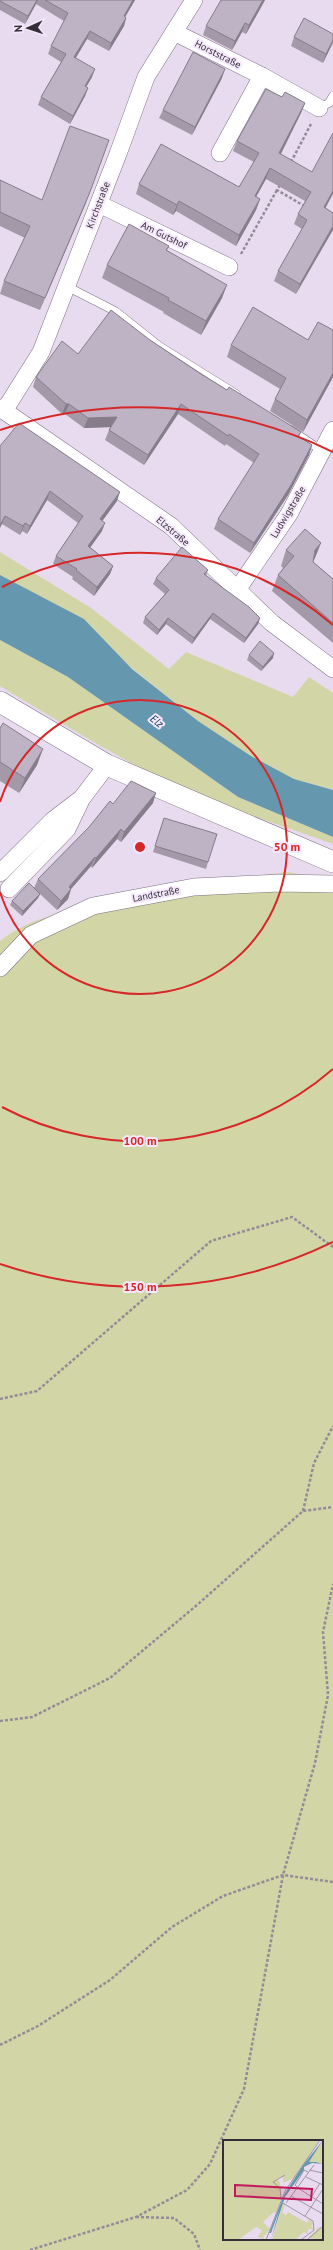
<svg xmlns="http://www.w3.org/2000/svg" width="333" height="2250" viewBox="0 0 333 2250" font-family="'PT Sans',sans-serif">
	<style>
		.green { fill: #d2d5a6; fill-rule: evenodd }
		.water { fill: #6598ae }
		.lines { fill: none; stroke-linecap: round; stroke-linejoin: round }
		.service-casing { stroke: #7d7183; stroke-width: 9 }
		.minor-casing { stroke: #7d7183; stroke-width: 18 }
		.tertiary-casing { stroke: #7d7183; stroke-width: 22 }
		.path { stroke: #948b99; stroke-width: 2.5; stroke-dasharray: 3 2; stroke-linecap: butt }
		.service { stroke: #fff; stroke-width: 8 }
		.minor { stroke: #fff; stroke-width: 17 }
		.tertiary { stroke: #fff; stroke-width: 21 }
		.wall { fill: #a399a9 }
		.shaded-wall { fill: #857d8a }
		.building { fill: #beb2c5; stroke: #857d8a }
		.ring { fill: none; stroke: #d62828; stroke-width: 2 }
		.labels { text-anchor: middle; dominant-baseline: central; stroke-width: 4; stroke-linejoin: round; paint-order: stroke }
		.street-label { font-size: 10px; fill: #342f36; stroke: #f5e8fc }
		.water-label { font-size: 11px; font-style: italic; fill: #083748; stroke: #f5e8fc }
		.inset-road { fill: none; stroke: #a096a5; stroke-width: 1 }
		.view { fill: #c2185b; fill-opacity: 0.15; stroke: #c2185b; stroke-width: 2 }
		.inset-edge { fill: none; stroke: #342f36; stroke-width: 2 }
		.centre { fill: #d62828; stroke: #f5e8fc; stroke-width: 2 }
		.ring-label { font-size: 12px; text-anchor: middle; font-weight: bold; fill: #d62828; stroke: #f5e8fc; stroke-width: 4; stroke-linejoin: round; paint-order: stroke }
	</style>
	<rect width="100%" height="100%" fill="#e8dbef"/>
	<g class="green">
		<path d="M0 552 91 608 169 669 186 652 293 697 309 677 333 693V790L294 779 251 756 198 721 128 665 84 619 0 575Z"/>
		<path d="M0 640 68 677 238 797 333 837V844C278 824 221 807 169 782 110 754 55 719 0 686Z"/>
		<path d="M288 872 333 881V2250H0V941C18 927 35 920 57 914L222 880ZM224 2141H322V2239H224Z"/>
	</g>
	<path class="water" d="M0 575 84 619 132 669 198 721 251 756 294 779 333 790V837L238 797 68 677 0 640Z"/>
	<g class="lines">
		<g class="service-casing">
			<g id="service">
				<path d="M319 108 329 103 333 96"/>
				<path d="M66 286 115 311 159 346 236 394"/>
				<path d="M291 430 322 451"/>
			</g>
		</g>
		<g class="minor-casing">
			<g id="minor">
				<path d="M174 32 262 76 319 108"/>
				<path d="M220 153 262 76"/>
				<path d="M99 204 229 267"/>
				<path d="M0 408 171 526 272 623 333 669"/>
				<path d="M4 411 41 352 118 154 146 77 194 0"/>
				<path d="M237 590 289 514 333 430"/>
				<path d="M0 873 52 821 82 798 107 765"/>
				<path d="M9 889 67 829 80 802"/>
				<path d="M0 968 31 935 93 906 194 887 279 883 333 884"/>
			</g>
		</g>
		<g class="tertiary-casing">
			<path id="tertiary" d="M0 702 107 765 333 862"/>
		</g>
		<g class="path">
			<path d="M291 162 311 124"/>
			<path d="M280 185 277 190 306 207"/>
			<path d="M241 254 277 190"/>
			<path d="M0 1399 37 1391 211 1241 292 1217 333 1247"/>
			<path d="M303 1511 314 1463 333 1426"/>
			<path d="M0 1721 32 1717 110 1678 197 1605 303 1511 333 1507"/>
			<path d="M0 2045 38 2026 110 1980 172 1927 223 1896 283 1875 333 1882"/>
			<path d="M136 2217 174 2218 194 2234 200 2250"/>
			<path d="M30 2250 136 2217 187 2190 210 2164 244 2089 283 1875 315 1763 328 1695 323 1632 333 1584"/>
		</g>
		<use href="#service" class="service"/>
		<use href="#minor" class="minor"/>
		<use href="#tertiary" class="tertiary"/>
	</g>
	<g class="wall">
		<path d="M0 0H135L125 17 126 18 124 26 109 51 87 39 76 58 92 77 86 87 88 88 85 96 70 124 38 105 41 97 61 62 48 54 51 46 64 21 36 4 25 24 0 10Z"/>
		<path d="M265 0 246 34 242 32 232 50 203 35 206 26Z"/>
		<path d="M333 34V43L323 63 291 46 294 37Z"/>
		<path d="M222 78 192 135 159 118 163 110Z"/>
		<path d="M282 97 305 103 301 113 280 154 325 208 333 213 296 294 274 281 278 271 302 229 294 224 298 214 305 201 266 179 256 197 260 199 256 210 236 246 176 211 173 215 136 194 139 184 239 187 254 162 233 151 237 141Z"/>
		<path d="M0 180 42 200 85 205 40 310 0 294 4 281 25 238 0 226Z"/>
		<path d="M169 246 167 250 222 298 201 335 163 313 164 312 102 278 107 265Z"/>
		<path d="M333 330V377L303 432 270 411 275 399 280 389 227 357 231 345 308 340Z"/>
		<path d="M150 340 227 390 301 432 299 437 312 445 309 455 288 495 250 553 214 529 218 519 254 463 226 444 225 446 178 414 144 465 105 440 109 430 110 427 84 428 65 414H62L33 387 36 377 78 354Z"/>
		<path d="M0 446 117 501 102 521V531L90 547 113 566 110 574 94 596 72 579 73 577 53 564 56 556 78 523 47 500 27 534 22 531 20 535 2 524Z"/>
		<path d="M286 550 315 558 313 562 333 579V643L272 591 278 575 283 568 281 566Z"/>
		<path d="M208 570 206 576 260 618 258 624 244 643 210 619 192 644 166 624 157 635 143 623 145 617 165 594 153 584 156 578Z"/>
		<path d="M249 655 273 658 261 671 247 660Z"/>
		<path d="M0 728 37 765 19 793 0 781Z"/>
		<path d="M153 803 121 842 117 839 92 868 91 866 71 889 68 899 57 910 40 894 38 898 22 916 10 905 12 901 34 888 38 879 113 804Z"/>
		<path d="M164 818 208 862 206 869 153 852Z"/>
	</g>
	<g class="shaded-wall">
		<path d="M37 0H38L36 4 25 24 28 16Z"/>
		<path d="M133 0H135L121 24 124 16Z"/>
		<path d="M263 0H265L246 34 249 25Z"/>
		<path d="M126 18 124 26 109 51 111 43Z"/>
		<path d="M245 23 242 32 232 50 235 41Z"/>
		<path d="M90 31 87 39 71 65 74 57Z"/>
		<path d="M333 40 332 44 323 63 326 54Z"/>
		<path d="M95 69 92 77 82 94 85 86Z"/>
		<path d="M225 69 222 78 192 135 195 127Z"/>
		<path d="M88 88 85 96 70 124 73 116Z"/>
		<path d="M305 103 301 113 276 164 279 153Z"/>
		<path d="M109 140 85 205 40 310 45 298Z"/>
		<path d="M270 168 266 179 251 206 255 196Z"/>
		<path d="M333 191V194L320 218 324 207Z"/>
		<path d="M260 199 256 210 236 246 239 235Z"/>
		<path d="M179 201 176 211 173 215 177 205Z"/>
		<path d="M333 226V230L296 294 300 284Z"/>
		<path d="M227 285 222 298 201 335 206 321Z"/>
		<path d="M333 373V377L303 432 307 420Z"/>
		<path d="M66 404H69L65 414H62Z"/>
		<path d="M181 404 178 414 144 465 148 455Z"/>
		<path d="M117 417 113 427 84 428 88 418Z"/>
		<path d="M312 445 309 455 288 495 250 553 254 543Z"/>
		<path d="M50 491 47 500 27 534 30 526Z"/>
		<path d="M120 492 117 501 97 528 100 519Z"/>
		<path d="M5 516 2 524 0 528V525Z"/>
		<path d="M25 523 22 531 20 535 23 526Z"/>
		<path d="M105 523 102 531 85 555 88 546Z"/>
		<path d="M321 543 315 558 309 566 315 550Z"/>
		<path d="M113 566 110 574 94 596 97 587Z"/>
		<path d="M213 613 210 619 192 644 194 638Z"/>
		<path d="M168 618 166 624 157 635 159 630Z"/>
		<path d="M260 618 258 624 244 643 246 638Z"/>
		<path d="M274 653 273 658 261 671 263 667Z"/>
		<path d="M43 749 37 765 19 793 25 778Z"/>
		<path d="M156 793 153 803 121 842 124 832Z"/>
		<path d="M121 829 117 839 92 868 96 858Z"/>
		<path d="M95 857 91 866 70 890 71 889 68 899 57 910 61 901 69 887Z"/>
		<path d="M40 894 38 898 22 916 23 911Z"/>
	</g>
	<g class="building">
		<path d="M0 0H37L28 16 0 1Z"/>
		<path d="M45 0H133L124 16 126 18 111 43 90 31 74 57 95 69 85 86 88 88 73 116 41 97 66 54 51 46 68 13Z"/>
		<path d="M221 0H263L249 25 245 23 235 41 206 26Z"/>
		<path d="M304 18 333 34V40L326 54 294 37Z"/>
		<path d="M193 52 225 69 195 127 163 110Z"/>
		<path d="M266 89 282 97 285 92 305 103 279 153 312 172 333 133V191L324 207 333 213V226L300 284 278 271 307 220 298 214 311 192 270 168 255 196 260 199 239 235 179 201 177 205 139 184 161 144 239 187 259 153 237 141Z"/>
		<path d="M70 126 109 140 90 192 45 298 4 281 30 226 0 212V180L42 200Z"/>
		<path d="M129 224 169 246 166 250 227 285 206 321 168 300 169 298 107 265Z"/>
		<path d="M253 307 308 340 318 322 333 330V373L307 420 275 399 286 378 231 345Z"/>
		<path d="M111 310 150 340 201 374 227 390 229 387 301 432 298 436 312 445 291 485 254 543 218 519 259 454 229 434 228 436 181 404 148 455 109 430 117 417 88 418 69 404H66L36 377 62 341 78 354Z"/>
		<path d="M19 423 120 492 100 519 105 523 88 546 113 566 97 587 76 570 77 569 56 556 83 516 50 491 30 526 25 523 23 526 5 516 0 525V446Z"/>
		<path d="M305 529 321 543 315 550 313 562 333 579V623L278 575 294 556 286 550Z"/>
		<path d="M182 547 208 570 204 574 249 607 260 618 246 638 213 613 194 638 168 618 159 630 145 617 169 590 156 578Z"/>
		<path d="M260 641 274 653 263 667 249 655Z"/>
		<path d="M3 723 43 749 25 778 0 762V728Z"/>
		<path d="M131 781 156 793 124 832 121 829 96 858 95 857 69 887 71 889 61 901 38 879 89 827 110 801 113 804Z"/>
		<path d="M164 818 217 834 208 862 155 846Z"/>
		<path d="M29 883 40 894 23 911 12 901Z"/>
	</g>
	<g class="ring">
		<path d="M0 802A147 147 0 1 1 0 892"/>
		<path d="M333 1069A294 294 0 0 1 2 1107M2 587A294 294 0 0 1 333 625"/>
		<path d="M333 1242A440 440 0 0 1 0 1264M0 430A440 440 0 0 1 333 452"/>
	</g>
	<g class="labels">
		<g class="street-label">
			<text transform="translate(218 54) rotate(27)">Horststraße</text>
			<text transform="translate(98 205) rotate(-69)">Kirchstraße</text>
			<text transform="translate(164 235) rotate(26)">Am Gutshof</text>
			<text transform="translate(288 512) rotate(-59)">Ludwigstraße</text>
			<text transform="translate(173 531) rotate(40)">Elzstraße</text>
			<text transform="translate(156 894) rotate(-11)">Landstraße</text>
		</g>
		<g class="water-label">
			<text transform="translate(157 721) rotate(38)">Elz</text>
		</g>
	</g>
	<g transform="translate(223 2140)">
		<rect width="100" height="100" fill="#e8dbef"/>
		<path d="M0 0H96L71 38 60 43V37L53 39 57 42 59 57 53 73 51 72 40 82 47 89 40 97 42 100 35 97 39 90 33 87 15 100H0ZM100 2V23L86 22 93 9ZM60 64H62L59 73 64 75 65 72 84 83 86 79 90 83 88 86 91 89H85V94L81 92 72 100H49ZM96 87 100 89V100L85 98Z" fill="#d2d5a6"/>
		<path d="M100 0 86 22H93L100 24 89 23 81 27V30L62 57 48 100 56 71 48 93H46L61 55 80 25Z" fill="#6598ae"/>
		<path class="inset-road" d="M86 30 100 33M83 37 100 45M75 48 100 64M75 48 72 45 77 37 81 30 85 32M68 56 100 74M89 56 97 43M58 59 57 48 50 42 62 35M58 62 90 81 91 90 78 100M63 63 91 25M82 76 100 49M43 100 62 51 97 0M84 100 100 86"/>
		<path class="view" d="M12 45 89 49 88 60 12 56Z"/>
		<rect width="100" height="100" class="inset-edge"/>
	</g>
	<circle cx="140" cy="847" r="6" class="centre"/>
	<g class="ring-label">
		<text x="287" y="851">50 m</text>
		<text x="140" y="1145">100 m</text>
		<text x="140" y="1291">150 m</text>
	</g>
	<g transform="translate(28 28) rotate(267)" stroke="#f5e8fc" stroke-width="3" paint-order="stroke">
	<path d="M0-3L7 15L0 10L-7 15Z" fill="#342f36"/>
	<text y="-6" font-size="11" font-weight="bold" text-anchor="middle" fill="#342f36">N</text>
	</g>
</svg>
